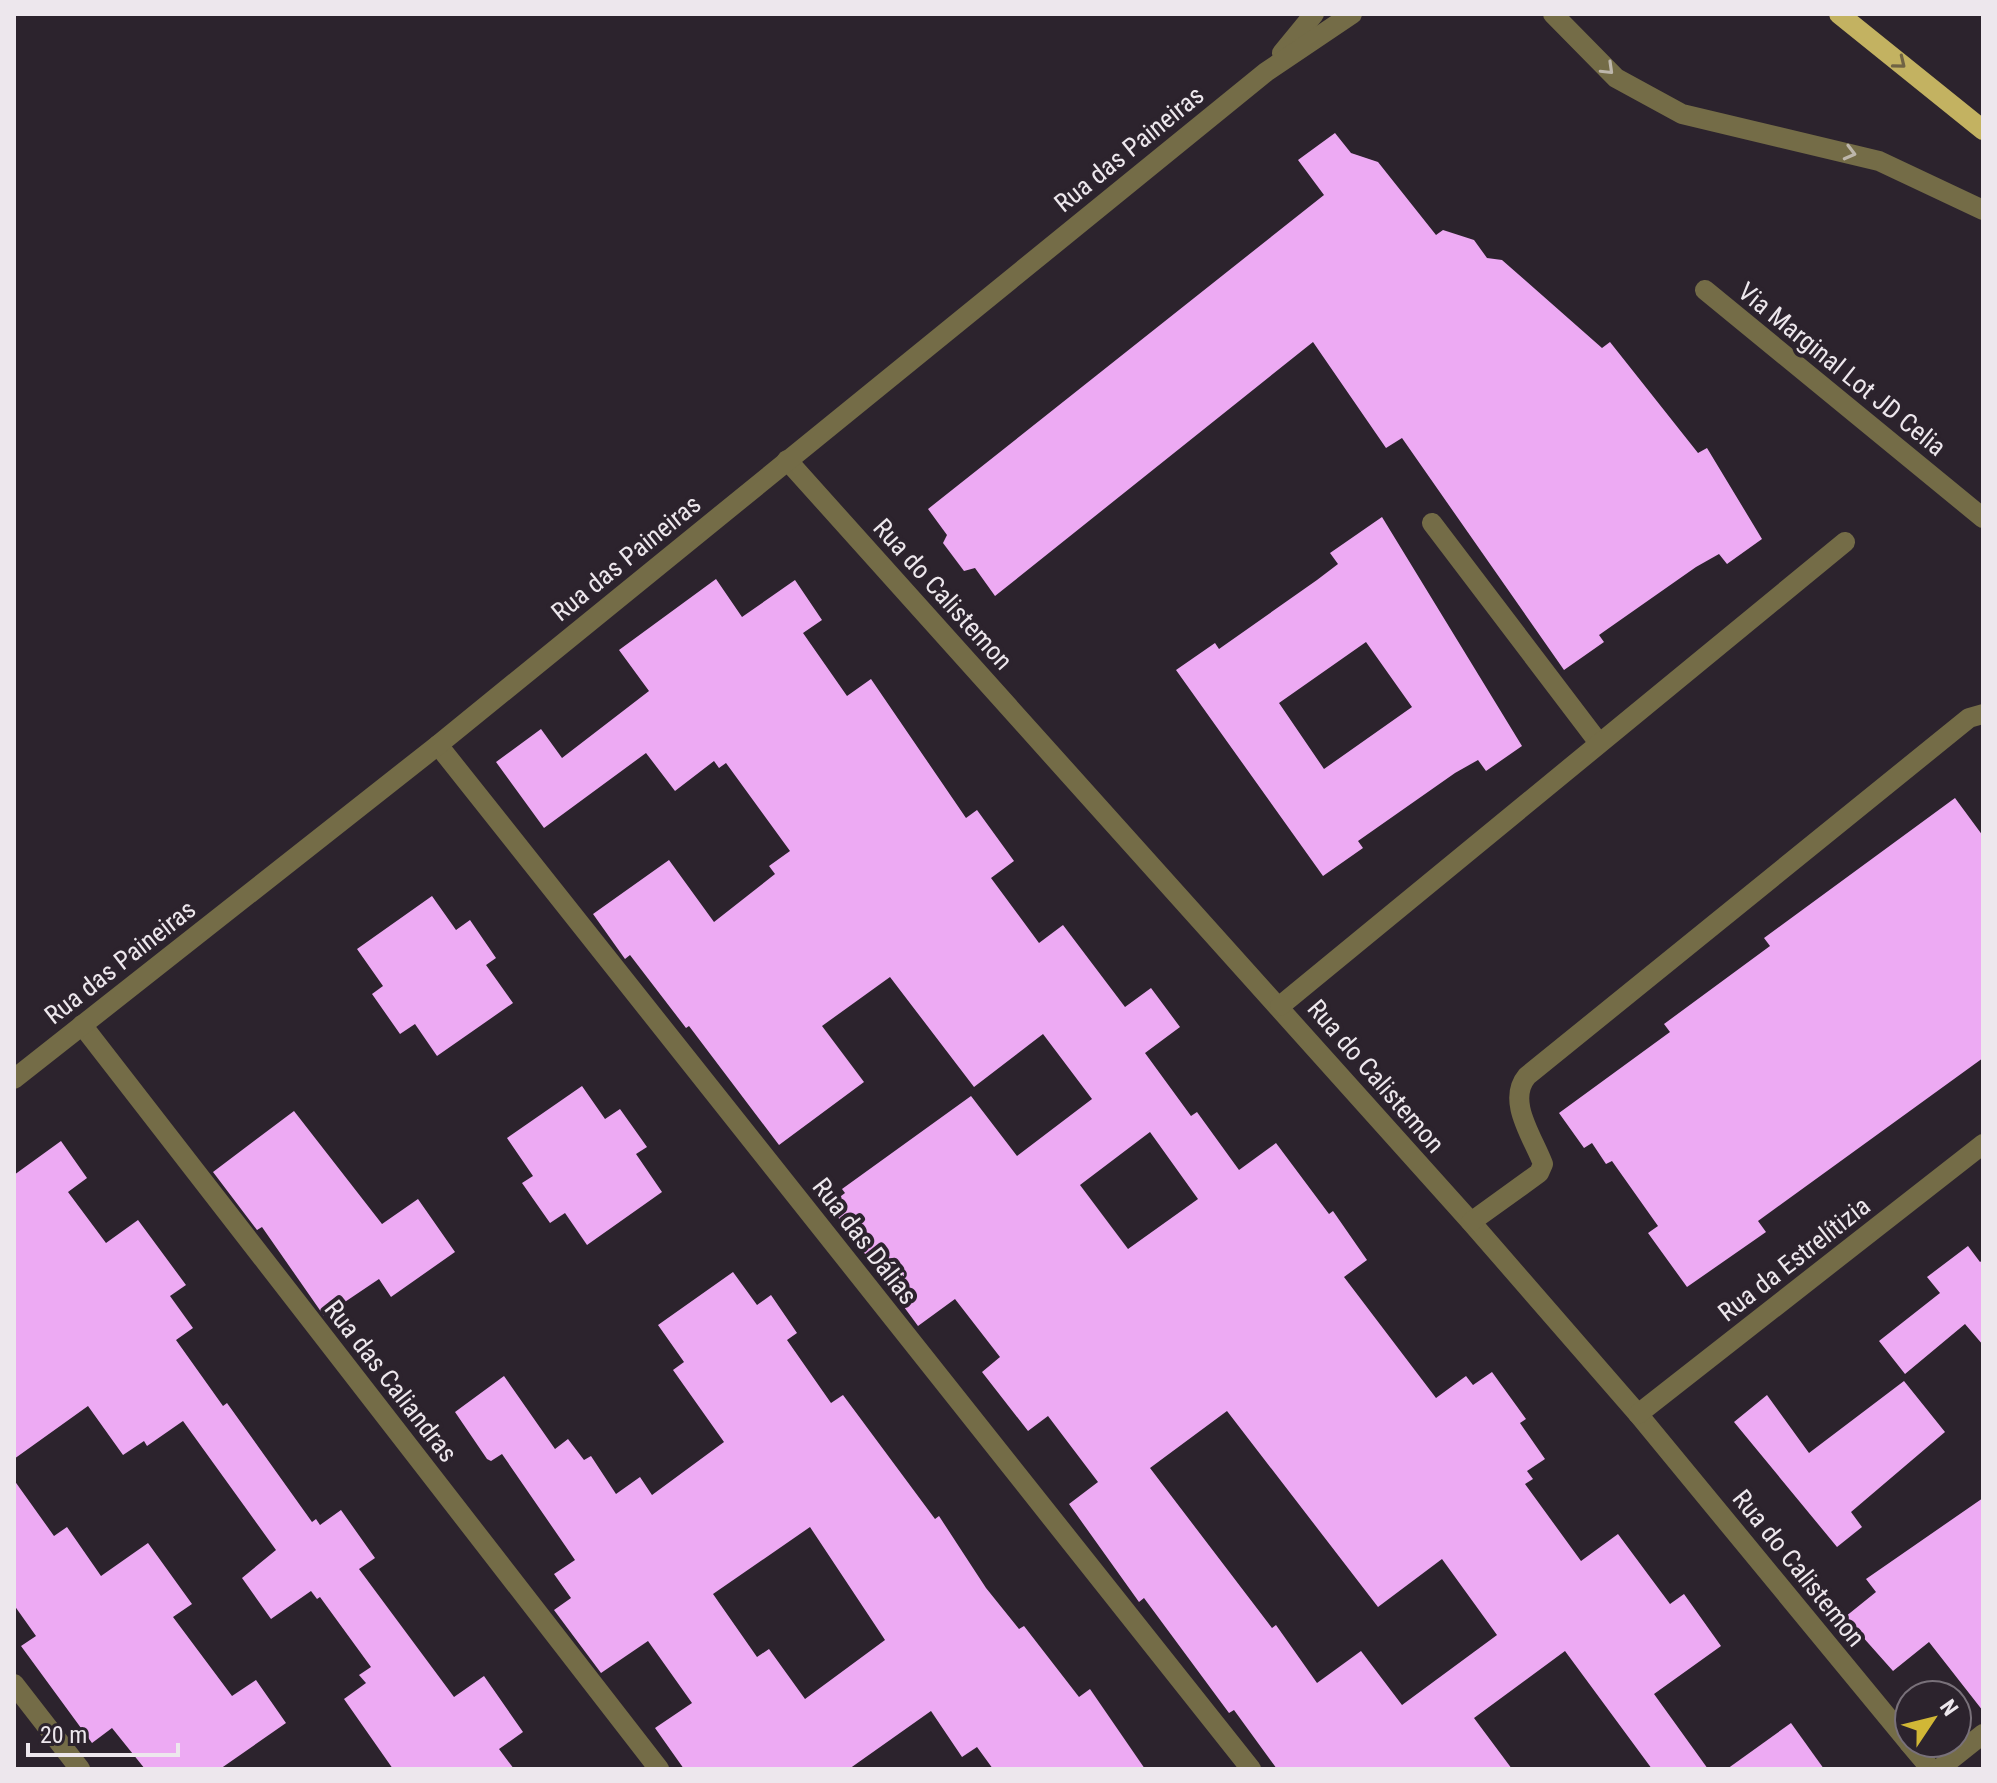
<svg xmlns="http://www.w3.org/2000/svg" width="1997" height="1783" viewBox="0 0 1997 1783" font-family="'Roboto Condensed',sans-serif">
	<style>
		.building { fill: #edaaf3; fill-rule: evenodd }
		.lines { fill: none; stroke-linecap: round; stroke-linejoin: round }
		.minor { stroke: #746c47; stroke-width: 20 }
		.major { stroke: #c3b261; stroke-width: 20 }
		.oneway { stroke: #706344 }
		.oneway2 { stroke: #bdb6ab }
		.labels { text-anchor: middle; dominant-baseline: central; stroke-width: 8; stroke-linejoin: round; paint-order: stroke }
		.street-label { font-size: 26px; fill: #ede7ed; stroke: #2c232d }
	</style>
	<rect width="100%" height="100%" fill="#2c232d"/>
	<g class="building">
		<path d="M1335 133 1351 153 1378 162 1436 235 1443 230 1474 240 1487 258 1502 260 1602 348 1610 342 1698 453 1707 448 1762 539 1727 564 1719 554 1696 567 1599 635 1604 642 1564 670 1402 438 1386 448 1313 342 995 596 975 568 964 571 943 543 947 535 928 509 1324 195 1298 160Z"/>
		<path d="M1382 517 1522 746 1486 771 1478 760 1455 773 1358 841 1363 848 1323 876 1176 670 1215 643 1219 649 1317 580 1338 564 1330 553ZM1366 642 1412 707 1324 769 1279 703Z"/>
		<path d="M716 579 742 617 795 580 822 620 803 633 847 696 871 679 966 818 977 810 1014 861 991 878 1039 943 1063 925 1125 1007 1151 988 1180 1027 1145 1053 1191 1116 1197 1112 1239 1170 1276 1143 1329 1214 1333 1211 1367 1260 1344 1277 1436 1398 1466 1376 1473 1385 1492 1372 1526 1419 1520 1423 1545 1459 1527 1471 1533 1479 1525 1484 1581 1561 1618 1534 1670 1604 1684 1594 1721 1646 1654 1694 1708 1769H1652L1565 1651 1474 1718 1512 1769H1277L1234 1710 1229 1713 1144 1598 1139 1602 1069 1504 1098 1482 1048 1416 1028 1431 982 1372 1000 1357 955 1299 918 1326 829 1205 845 1193 842 1189 971 1096 1017 1156 1092 1099 1043 1034 974 1087 890 977 822 1026 864 1082 779 1145 689 1026 686 1028 630 955 625 959 593 914 669 860 714 922 775 874 769 866 790 851 726 763 719 768 714 761 675 791 646 753 544 828 496 762 541 729 562 758 649 691 619 650ZM1150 1132 1198 1199 1128 1249 1080 1185ZM1227 1411 1378 1607 1442 1559 1497 1635 1402 1705 1361 1651 1317 1683 1276 1625 1272 1628 1150 1468Z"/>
		<path d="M1955 798 1983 836V1058L1758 1221 1766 1232 1687 1287 1648 1233 1658 1226 1612 1161 1606 1164 1592 1143 1584 1148 1559 1113 1670 1032 1664 1024 1770 946 1764 938Z"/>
		<path d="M432 896 456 930 470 920 496 958 486 965 513 1003 437 1056 415 1024 400 1034 372 994 383 986 357 949Z"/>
		<path d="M582 1086 605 1119 620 1109 647 1147 636 1154 662 1192 587 1245 565 1213 550 1223 522 1183 533 1176 507 1138Z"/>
		<path d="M294 1111 382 1224 418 1199 455 1252 391 1297 379 1279 324 1316 262 1227 257 1230 213 1172Z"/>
		<path d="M61 1141 87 1178 68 1192 106 1243 138 1220 186 1285 170 1296 193 1328 176 1340 223 1406 227 1403 312 1522 316 1519 320 1525 341 1510 375 1558 359 1569 454 1697 484 1676 523 1732 499 1749 514 1769H393L344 1699 366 1683 359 1675 371 1667 320 1597 317 1599 311 1591 271 1619 242 1578 276 1550 183 1421 147 1446 144 1441 123 1455 88 1406 14 1459V1175Z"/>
		<path d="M1968 1246 1980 1262 1983 1260V1345L1965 1324 1905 1374 1879 1341 1940 1293 1927 1277Z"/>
		<path d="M733 1272 757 1305 771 1295 797 1333 787 1340 831 1403 843 1395 935 1519 939 1516 986 1588 1019 1629 1024 1626 1079 1697 1090 1689 1145 1769H993L977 1747 962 1757 931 1711 849 1769H684L655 1728 692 1703 648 1641 601 1673 554 1610 571 1598 554 1574 575 1560 502 1454 491 1461 487 1459 455 1412 504 1376 555 1449 568 1439 584 1460 591 1456 616 1494 640 1477 652 1495 724 1442 673 1370 684 1362 658 1325ZM810 1527 885 1640 805 1699 769 1649 757 1657 713 1594Z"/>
		<path d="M1904 1381 1945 1432 1851 1512 1862 1527 1837 1547 1734 1422 1767 1395 1809 1453Z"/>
		<path d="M14 1480 54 1536 67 1527 101 1576 148 1543 192 1604 173 1617 232 1696 256 1680 286 1723 220 1769H145L112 1728 92 1743 21 1646 36 1636 14 1605Z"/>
		<path d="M1983 1498V1711L1929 1642 1893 1671 1845 1617 1876 1592 1866 1579Z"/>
		<path d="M1791 1723 1824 1769H1727Z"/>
	</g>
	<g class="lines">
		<g class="minor">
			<path d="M1553 14 1616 78 1682 114 1879 161 1983 210"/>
			<path d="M1282 53 1314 14"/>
			<path d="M1705 290 1983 518"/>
			<path d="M787 460 1471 1222 1638 1414 1909 1743"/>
			<path d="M1432 523 1599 743"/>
			<path d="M438 745 1251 1769"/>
			<path d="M1280 1006 1845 542"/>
			<path d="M82 1025 659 1769"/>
			<path d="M14 1079 438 745 1266 72 1352 14"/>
			<path d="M1471 1222 1539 1173 1543 1164C1533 1137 1506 1101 1527 1076L1969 718 1983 714"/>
			<path d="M1638 1414 1983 1144"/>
			<path d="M14 1684 80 1769"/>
			<path d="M1909 1743 1931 1769"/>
			<path d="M1939 1769 1983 1734"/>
		</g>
		<path class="major" d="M1839 14 1983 130"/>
	</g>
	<defs><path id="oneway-chevron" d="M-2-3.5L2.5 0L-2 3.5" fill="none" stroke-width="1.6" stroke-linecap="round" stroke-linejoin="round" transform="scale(2)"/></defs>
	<use class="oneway" href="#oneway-chevron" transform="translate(1900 63) rotate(39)"/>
	<g class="oneway2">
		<use href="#oneway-chevron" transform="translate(1608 69) rotate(44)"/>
		<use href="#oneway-chevron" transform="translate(1850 153) rotate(15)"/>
	</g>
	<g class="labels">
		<g class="street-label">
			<text transform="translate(1129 149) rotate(-39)">Rua das Paineiras</text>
			<text transform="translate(1842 369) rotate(39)">Via Marginal Lot JD Celia</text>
			<text transform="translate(626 558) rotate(-39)">Rua das Paineiras</text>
			<text transform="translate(943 594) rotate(48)">Rua do Calistemon</text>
			<text transform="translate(120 962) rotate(-38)">Rua das Paineiras</text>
			<text transform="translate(1376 1076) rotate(49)">Rua do Calistemon</text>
			<text transform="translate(865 1241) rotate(52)">Rua das Dálias</text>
			<text transform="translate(1794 1259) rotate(-38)">Rua da Estrelítizia</text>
			<text transform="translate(391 1381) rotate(52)">Rua das Caliandras</text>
			<text transform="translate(1799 1568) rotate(51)">Rua do Calistemon</text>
		</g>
	</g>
	<rect width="1997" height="1783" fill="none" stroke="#ede7ed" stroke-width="32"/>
	<g transform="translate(1933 1719) rotate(55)"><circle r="38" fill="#2c232d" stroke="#79717a" stroke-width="2"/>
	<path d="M0-6L14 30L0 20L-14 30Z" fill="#d1b736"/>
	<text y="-12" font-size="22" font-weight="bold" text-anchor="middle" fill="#ede7ed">N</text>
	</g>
	<path d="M28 1743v12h150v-12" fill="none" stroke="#ede7ed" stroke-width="4"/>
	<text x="40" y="1743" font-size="24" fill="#ede7ed" stroke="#2c232d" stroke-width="6" paint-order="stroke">20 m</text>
</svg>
